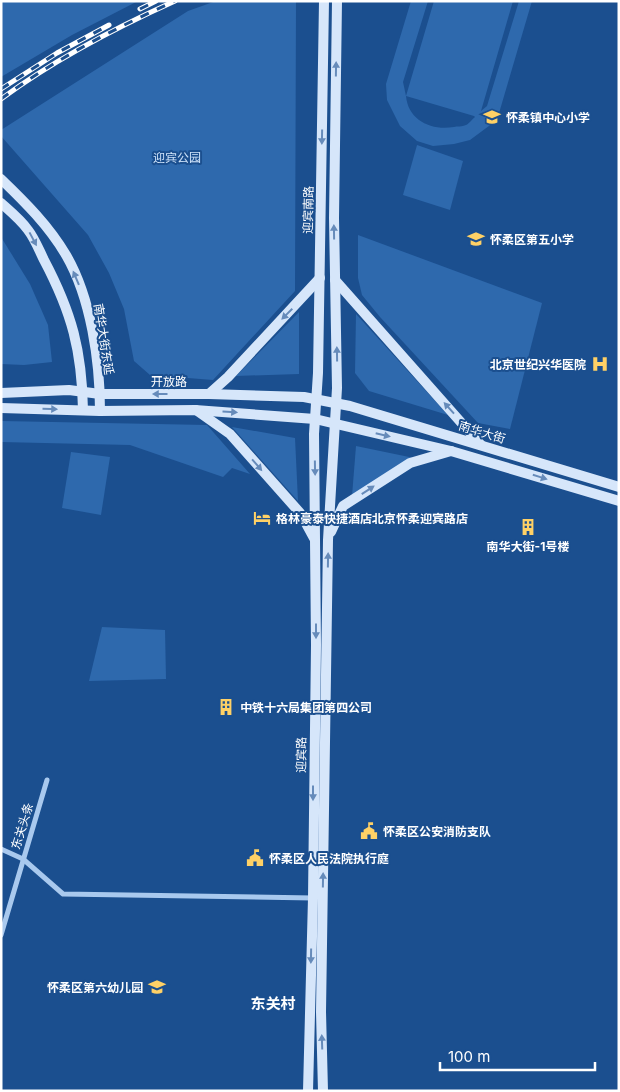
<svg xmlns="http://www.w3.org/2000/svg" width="620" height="1092" viewBox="0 0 620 1092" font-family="Inter,'Noto Sans SC',sans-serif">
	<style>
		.green { fill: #2e69ad; fill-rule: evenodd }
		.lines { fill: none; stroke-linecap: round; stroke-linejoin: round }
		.minor { stroke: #a9c9ee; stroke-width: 5 }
		.secondary { stroke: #d6e6fa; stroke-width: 10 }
		.rail-casing { stroke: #fff; stroke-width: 5 }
		.rail { stroke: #1b4f8f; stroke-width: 3; stroke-dasharray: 9; stroke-linecap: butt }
		.oneway { fill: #668bba }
		.labels { text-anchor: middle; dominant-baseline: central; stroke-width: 4; stroke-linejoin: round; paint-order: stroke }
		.poi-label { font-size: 12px; font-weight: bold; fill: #fff; stroke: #1b4f8f; text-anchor: start }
		.park-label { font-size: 12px; fill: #cfe3fa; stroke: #1b4f8f }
		.street-label { font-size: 12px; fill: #fff; stroke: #1b4f8f }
		.quarter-label { font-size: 15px; font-weight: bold; fill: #fff; stroke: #1b4f8f }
	</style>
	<rect width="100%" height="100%" fill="#1b4f8f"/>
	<g class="green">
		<path d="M1 1H138L72 35 1 77Z"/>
		<path d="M216 1H296L295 291 213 380 150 375 134 361 124 309 109 273 88 235 1 136V130L188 11Z"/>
		<path d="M411 1H428L403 82 406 96 434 1H513L481 111 487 106 519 1H532L497 120 470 140 454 144 433 146 417 141 400 126 387 100 386 84ZM406 96 474 116 475 117C472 119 469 124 466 125 462 127 457 126 454 127 431 131 408 120 406 96Z"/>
		<path d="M417 145 463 161 450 210 403 195Z"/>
		<path d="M358 235 542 303 510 429 478 423 380 317 362 295 358 278Z"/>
		<path d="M1 237 30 284 48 325 52 362 24 365 1 364Z"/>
		<path d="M299 312V374L236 376Z"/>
		<path d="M356 314 448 415 369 391 355 373Z"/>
		<path d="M1 421 207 425 250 474 232 468 223 477 130 445 1 442Z"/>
		<path d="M232 427 295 438 298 501Z"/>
		<path d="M356 446 414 458 352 496Z"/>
		<path d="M71 452 110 457 101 515 62 508Z"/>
		<path d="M102 627 165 630 166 679 89 681Z"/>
	</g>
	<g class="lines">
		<g class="minor">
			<path d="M1 849 23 859 63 894 313 898"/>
			<path d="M1 935 47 780"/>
		</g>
		<g class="secondary">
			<path d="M1 179C25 202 49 226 66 255 91 298 100 361 100 411"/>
			<path d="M1 203C10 211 21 220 28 230 35 239 39 250 44 260 72 313 82 351 83 410"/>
			<path d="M335 280 481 445"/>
			<path d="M1 393 69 390 100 394H209L304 397 350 406 619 487"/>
			<path d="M209 394 228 377 320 278"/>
			<path d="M1 408 100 411 195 410 315 419 451 451 619 501"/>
			<path d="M196 410 230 434 301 514 314 538"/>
			<path d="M331 532 343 506 410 463 451 451"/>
			<path d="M308 1091 313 898 316 645 314 434 318 373 324 1"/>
			<path d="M323 1091 321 1012 328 540 337 388 334 218 337 1"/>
		</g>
		<g class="rail-casing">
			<g id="rail">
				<path d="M140 9 156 1"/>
				<path d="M1 89 57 53 109 25"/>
				<path d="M1 99C54 60 115 28 175 1"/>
			</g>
		</g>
		<use href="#rail" class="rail"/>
	</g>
	<defs><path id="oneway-solid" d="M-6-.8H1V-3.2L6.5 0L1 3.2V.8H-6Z" transform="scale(1.25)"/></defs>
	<g class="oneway">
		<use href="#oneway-solid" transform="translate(336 69) rotate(-89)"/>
		<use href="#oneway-solid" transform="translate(322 137) rotate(91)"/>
		<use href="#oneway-solid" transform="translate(334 232) rotate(-91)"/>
		<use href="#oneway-solid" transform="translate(33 239) rotate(62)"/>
		<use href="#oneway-solid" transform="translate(76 278) rotate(-113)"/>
		<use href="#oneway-solid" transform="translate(287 314) rotate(135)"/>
		<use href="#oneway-solid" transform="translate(337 354) rotate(-91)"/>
		<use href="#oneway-solid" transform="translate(160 394) rotate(180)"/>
		<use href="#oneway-solid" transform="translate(449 408) rotate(-132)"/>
		<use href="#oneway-solid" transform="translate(50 409) rotate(2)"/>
		<use href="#oneway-solid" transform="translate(230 412) rotate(4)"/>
		<use href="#oneway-solid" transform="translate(383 435) rotate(13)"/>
		<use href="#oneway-solid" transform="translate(257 465) rotate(49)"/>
		<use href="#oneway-solid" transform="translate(315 468) rotate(89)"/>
		<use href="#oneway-solid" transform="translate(540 477) rotate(17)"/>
		<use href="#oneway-solid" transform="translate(368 490) rotate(-33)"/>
		<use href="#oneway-solid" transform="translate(328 560) rotate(-89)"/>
		<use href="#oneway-solid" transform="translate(316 631) rotate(90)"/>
		<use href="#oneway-solid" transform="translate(313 793) rotate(90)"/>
		<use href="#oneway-solid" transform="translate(323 880) rotate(-89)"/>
		<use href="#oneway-solid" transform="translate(311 956) rotate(91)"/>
		<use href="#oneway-solid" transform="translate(322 1042) rotate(-92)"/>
	</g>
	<defs>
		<g id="school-bare" transform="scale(1.35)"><path d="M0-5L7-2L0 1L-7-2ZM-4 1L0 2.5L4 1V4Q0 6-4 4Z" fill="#ffd166" stroke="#1b4f8f" stroke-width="2.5" paint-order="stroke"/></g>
		<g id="hospital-bare" transform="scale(1.35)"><path d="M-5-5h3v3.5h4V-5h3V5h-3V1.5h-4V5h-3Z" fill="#ffd166" stroke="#1b4f8f" stroke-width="2.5" paint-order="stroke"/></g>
		<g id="hotel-bare" transform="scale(1.35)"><path d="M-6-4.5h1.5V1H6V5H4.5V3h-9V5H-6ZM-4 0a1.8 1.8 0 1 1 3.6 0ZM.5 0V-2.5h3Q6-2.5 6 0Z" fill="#ffd166" stroke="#1b4f8f" stroke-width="2.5" paint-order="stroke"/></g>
		<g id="building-bare" transform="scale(1.35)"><path d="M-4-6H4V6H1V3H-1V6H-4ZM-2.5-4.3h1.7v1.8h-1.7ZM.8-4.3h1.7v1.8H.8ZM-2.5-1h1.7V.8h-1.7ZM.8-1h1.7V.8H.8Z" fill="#ffd166" stroke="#1b4f8f" stroke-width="2.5" paint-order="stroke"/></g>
		<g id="civic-bare" transform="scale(1.35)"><path d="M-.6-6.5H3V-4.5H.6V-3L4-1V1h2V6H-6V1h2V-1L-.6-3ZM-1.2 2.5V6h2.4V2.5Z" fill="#ffd166" stroke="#1b4f8f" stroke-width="2.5" paint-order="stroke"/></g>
	</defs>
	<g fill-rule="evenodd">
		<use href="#school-bare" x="492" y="117"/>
		<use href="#school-bare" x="476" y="239"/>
		<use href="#hospital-bare" x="600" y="364"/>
		<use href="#hotel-bare" x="262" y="518"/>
		<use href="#building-bare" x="528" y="527"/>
		<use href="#building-bare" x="226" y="707"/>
		<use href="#civic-bare" x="369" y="831"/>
		<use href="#civic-bare" x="255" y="858"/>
		<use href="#school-bare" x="157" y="987"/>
	</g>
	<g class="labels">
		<g class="poi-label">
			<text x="506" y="117">怀柔镇中心小学</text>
			<text x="490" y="239">怀柔区第五小学</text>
			<text x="586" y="364" text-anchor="end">北京世纪兴华医院</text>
			<text x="276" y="518">格林豪泰快捷酒店北京怀柔迎宾路店</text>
			<text x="528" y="546" text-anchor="middle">南华大街-1号楼</text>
			<text x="240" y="707">中铁十六局集团第四公司</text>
			<text x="383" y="831">怀柔区公安消防支队</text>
			<text x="269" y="858">怀柔区人民法院执行庭</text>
			<text x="143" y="987" text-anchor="end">怀柔区第六幼儿园</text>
		</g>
		<g class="park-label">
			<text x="177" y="157">迎宾公园</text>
		</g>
		<g class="street-label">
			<text transform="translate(308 210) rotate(-89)">迎宾南路</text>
			<text transform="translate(104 339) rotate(81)">南华大街东延</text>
			<text x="169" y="381">开放路</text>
			<text transform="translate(482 432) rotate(17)">南华大街</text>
			<text transform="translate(301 755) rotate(-89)">迎宾路</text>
			<text transform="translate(22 826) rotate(-73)">东关头条</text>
		</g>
		<g class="quarter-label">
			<text x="273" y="1003">东关村</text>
		</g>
	</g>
	<rect width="620" height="1092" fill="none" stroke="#ffffff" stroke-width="5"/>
	<path d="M440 1062v8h155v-8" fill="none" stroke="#ffffff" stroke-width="2.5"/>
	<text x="448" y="1062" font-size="15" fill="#ffffff" stroke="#1b4f8f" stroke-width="4" paint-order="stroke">100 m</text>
</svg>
